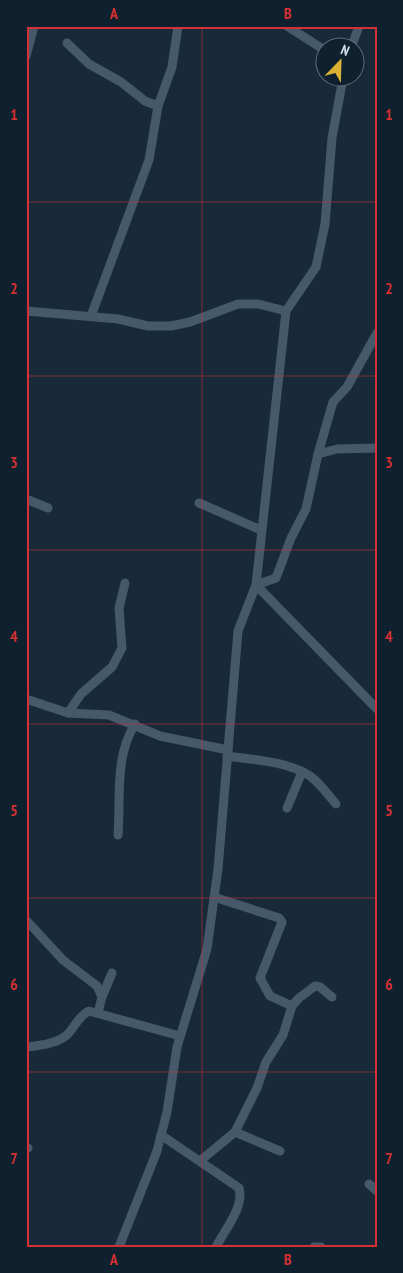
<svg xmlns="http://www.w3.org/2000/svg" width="403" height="1273" viewBox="0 0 403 1273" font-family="'PT Sans Narrow',sans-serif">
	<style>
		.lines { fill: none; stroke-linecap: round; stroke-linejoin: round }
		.street { stroke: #45596a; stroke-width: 9 }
		.grid { fill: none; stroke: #d63132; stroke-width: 1; stroke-opacity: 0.55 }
		.neatline { fill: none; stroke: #d63132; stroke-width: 2 }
		.grid-label { font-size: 16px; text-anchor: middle; font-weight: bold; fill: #d63132 }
	</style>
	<rect width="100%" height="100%" fill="#182a39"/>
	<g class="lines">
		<g class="street">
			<path d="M287 26 326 51"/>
			<path d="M67 43 89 64 121 82 145 101 158 106"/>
			<path d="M351 48 359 26"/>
			<path d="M26 56 34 26"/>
			<path d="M26 311 118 319 148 326H171L190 322 238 304H258L286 311"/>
			<path d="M91 316 149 160 158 106 172 67 178 26"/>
			<path d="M377 333 347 387 333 402 318 454 306 509 291 538 276 578 256 585 377 709"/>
			<path d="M318 454 337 449 377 448"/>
			<path d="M26 499 48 508"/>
			<path d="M199 503 261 530"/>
			<path d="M26 699 68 713 109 715 160 736 228 750"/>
			<path d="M68 713 81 694 112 667 122 648 119 608 125 583"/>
			<path d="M227 756C253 760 287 761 310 776 320 783 328 795 336 804"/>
			<path d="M287 808 302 772"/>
			<path d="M118 835C121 797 114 758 135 724"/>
			<path d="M214 897 279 918 282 922 260 978 270 996 292 1006"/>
			<path d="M26 920 63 960 97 986 102 997"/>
			<path d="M98 1013 102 997 112 973"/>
			<path d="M26 1047C38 1046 59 1043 68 1034 75 1026 79 1016 89 1011L180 1036"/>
			<path d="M235 1132 280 1151"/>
			<path d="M161 1135 239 1188C245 1206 224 1231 216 1247"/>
			<path d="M26 1147 28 1148"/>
			<path d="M200 1161 235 1132 257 1088 266 1062 283 1035 292 1006 299 998 315 986 320 987 332 997"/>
			<path d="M369 1184 377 1191"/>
			<path d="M119 1247 157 1151 167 1112 177 1047 207 949 218 869 238 631 256 585 286 311 316 267 325 224 332 138 343 78"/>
			<path d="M314 1247H321"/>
		</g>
	</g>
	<path class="grid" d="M202 26V1247M26 202H377M26 376H377M26 550H377M26 724H377M26 898H377M26 1072H377"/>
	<rect width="403" height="1273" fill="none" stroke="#0f202f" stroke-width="55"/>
	<g transform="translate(340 62) rotate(23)"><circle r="24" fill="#0f202f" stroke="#5d6b78"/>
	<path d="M0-4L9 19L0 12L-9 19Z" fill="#dbb233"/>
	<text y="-8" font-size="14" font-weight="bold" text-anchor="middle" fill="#d1dce6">N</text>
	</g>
	<rect x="28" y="28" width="348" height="1218" class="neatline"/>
	<g class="grid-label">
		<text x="114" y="19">A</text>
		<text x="288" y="19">B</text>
		<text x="14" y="120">1</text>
		<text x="389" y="120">1</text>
		<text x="14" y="294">2</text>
		<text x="389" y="294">2</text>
		<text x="14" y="468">3</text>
		<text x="389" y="468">3</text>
		<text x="14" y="642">4</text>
		<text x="389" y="642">4</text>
		<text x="14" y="816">5</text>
		<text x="389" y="816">5</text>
		<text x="14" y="990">6</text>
		<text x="389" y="990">6</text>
		<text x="14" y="1164">7</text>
		<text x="389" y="1164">7</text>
		<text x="114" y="1265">A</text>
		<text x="288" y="1265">B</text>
	</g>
</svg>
